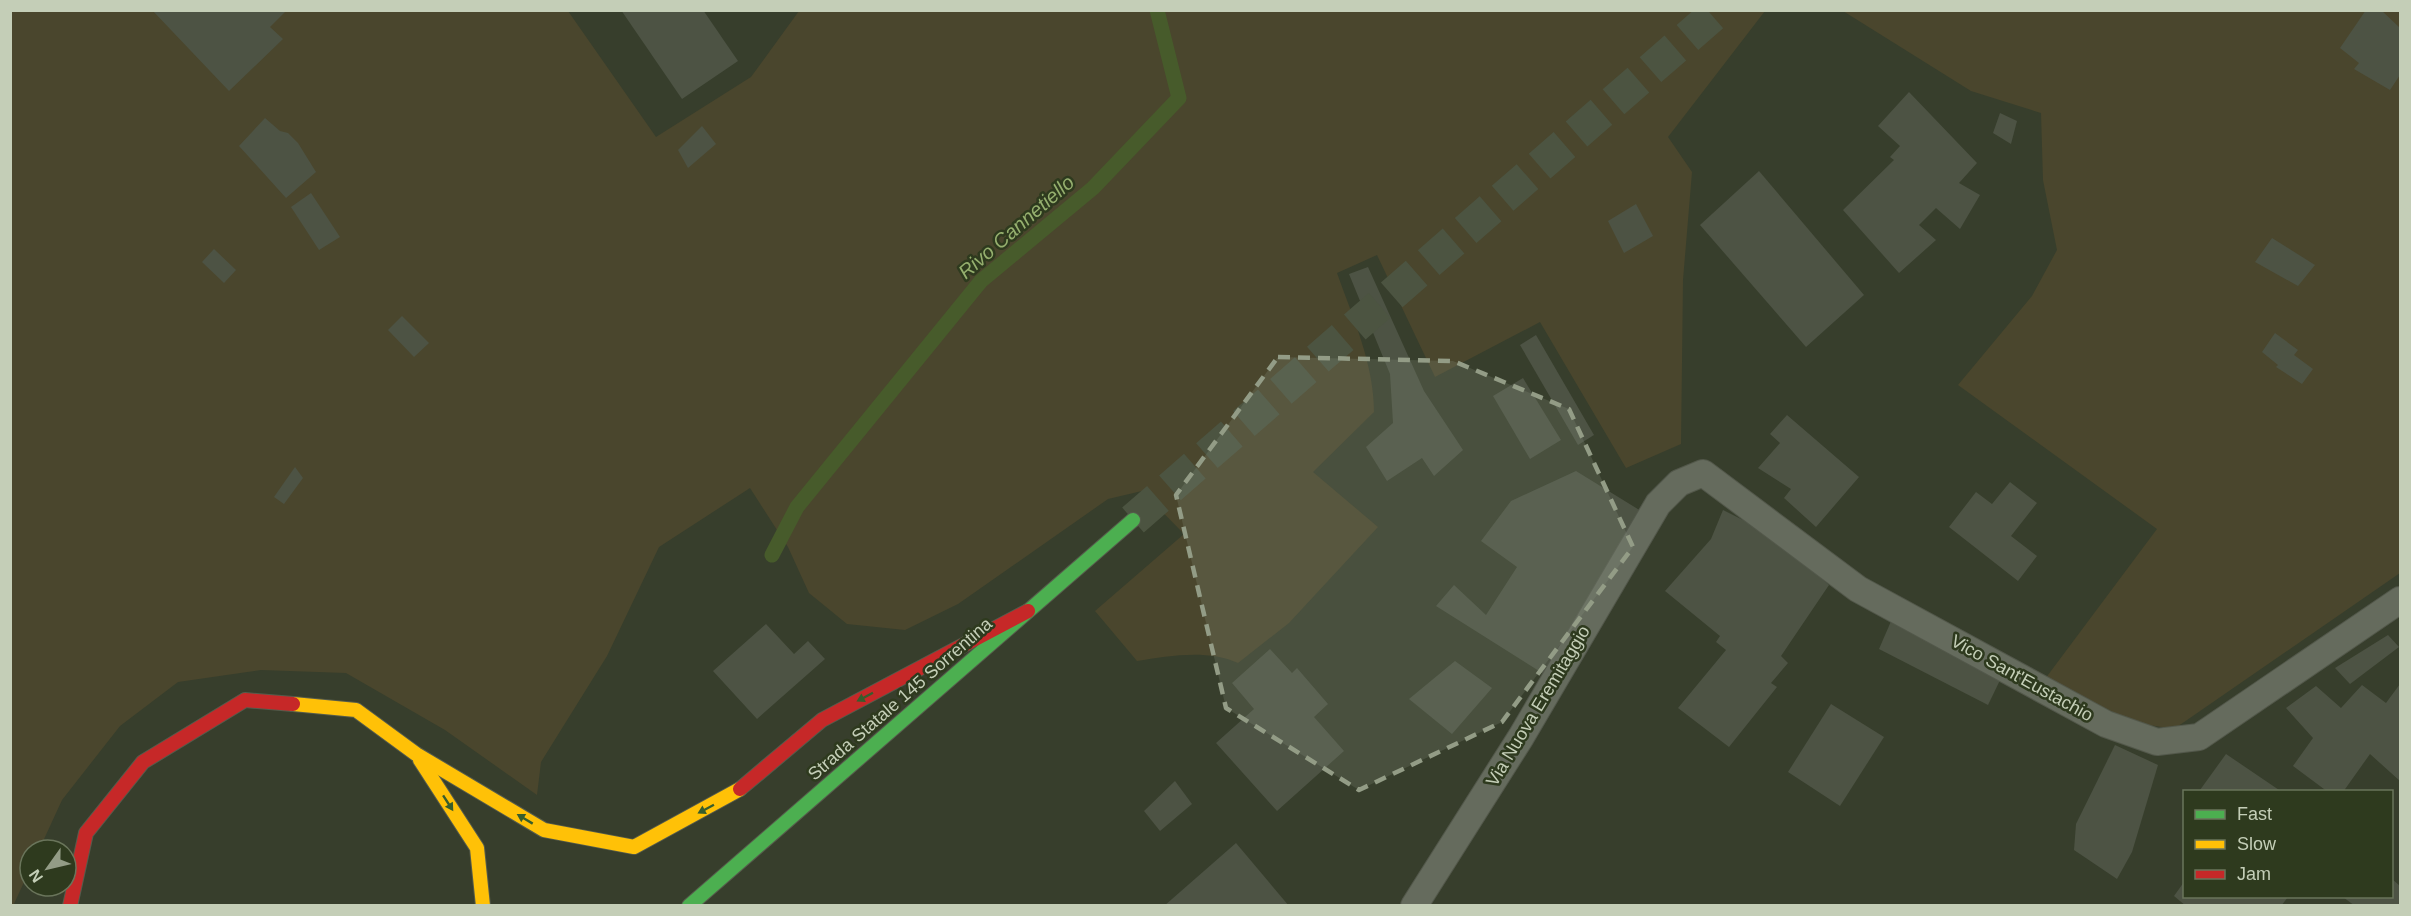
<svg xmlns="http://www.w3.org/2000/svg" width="2411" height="916" viewBox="0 0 2411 916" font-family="Arial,sans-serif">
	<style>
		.green { fill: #4a462d }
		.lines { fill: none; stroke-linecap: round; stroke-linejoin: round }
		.stream { stroke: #475b2b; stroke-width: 15 }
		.building { fill: #4d5344 }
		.highway-tunnel { stroke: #4c5441; stroke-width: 33; stroke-dasharray: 33 16; stroke-linecap: butt }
		.lane-casing { stroke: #53584b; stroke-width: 28 }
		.fast-casing { stroke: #565c4c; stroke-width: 16 }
		.slow-casing { stroke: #565c4c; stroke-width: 16 }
		.jam-casing { stroke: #565c4c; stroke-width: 16 }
		.lane { stroke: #656b5d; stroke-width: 26 }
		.fast { stroke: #4caf50; stroke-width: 14 }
		.slow { stroke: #ffc107; stroke-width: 14 }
		.jam { stroke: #c62828; stroke-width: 14 }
		.oneway { fill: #375d2d }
		.marked { fill: #939c86; fill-opacity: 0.2; stroke: #939c86; stroke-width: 4.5; stroke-dasharray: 12 8; stroke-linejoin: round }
		.labels { text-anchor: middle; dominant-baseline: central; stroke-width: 5; stroke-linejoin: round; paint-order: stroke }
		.street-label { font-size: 18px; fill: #c4ceb7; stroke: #2e3a1e }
		.water-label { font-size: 20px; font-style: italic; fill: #95af6e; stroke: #2e3a1e }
	</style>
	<rect width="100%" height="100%" fill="#373e2c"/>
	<g class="green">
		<path d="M10 11H568L656 137 751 77 799 11H1765L1668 137 1692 172 1683 280 1681 444 1626 468 1540 322 1435 377 1377 255 1337 273C1353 318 1374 364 1374 412L1313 472 1378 527 1289 623 1238 663C1207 649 1169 656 1137 661L1095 611 1184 534 1142 491 1108 499 958 604 905 630 847 624 809 593 788 547 750 488 659 547 607 656 541 762 537 795 445 730 346 673 261 670 178 682 120 726 62 800 39 850H30V869L13 906 10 905Z"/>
		<path d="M1843 11H2400V573L2174 729 2130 722 2045 679 2157 529 1958 385 2032 296 2057 250 2043 180 2041 113 1971 91Z"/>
	</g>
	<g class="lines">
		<path class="stream" d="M772 555 797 507 981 281 1093 188 1179 98 1157 10"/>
	</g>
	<g class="building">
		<path d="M152 10H287L270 27 283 39 229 91Z"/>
		<path d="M621 10H703L738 61 682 99Z"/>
		<path d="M2366 10H2381L2400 28V75L2390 90 2354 69 2359 63 2340 48Z"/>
		<path d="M1909 92 1977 163 1959 183 1980 195 1960 229 1936 208 1919 225 1936 240 1899 273 1843 210 1894 160 1890 157 1900 146 1878 126Z"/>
		<path d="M2000 113 2017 121 2011 144 1993 133Z"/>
		<path d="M265 118 280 131 288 133 298 143 316 172 286 198 239 146Z"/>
		<path d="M702 126 716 144 688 168 678 150Z"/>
		<path d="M1759 171 1864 295 1806 347 1700 225Z"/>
		<path d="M311 193 340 237 319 250 291 207Z"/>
		<path d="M1636 204 1653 236 1624 253 1608 221Z"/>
		<path d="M2272 238 2315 265 2298 286 2255 262Z"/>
		<path d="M214 249 236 270 224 283 202 262Z"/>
		<path d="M1368 267 1424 391 1463 450 1434 476 1422 458 1387 481 1366 447 1393 423 1390 374 1349 274Z"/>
		<path d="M402 316 429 343 414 357 388 330Z"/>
		<path d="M2275 333 2298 350 2294 355 2313 369 2302 384 2276 367 2278 365 2262 352Z"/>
		<path d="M1536 335 1594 435 1578 445 1520 345Z"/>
		<path d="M1523 378 1561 440 1530 459 1493 396Z"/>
		<path d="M1787 415 1859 477 1816 527 1784 498 1791 489 1758 468 1780 443 1770 434Z"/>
		<path d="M295 467 303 478 284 504 274 497Z"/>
		<path d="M1576 471 1641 511 1547 676 1436 606 1454 585 1486 615 1517 567 1481 541 1511 501Z"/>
		<path d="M2010 482 2037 503 2011 536 2037 556 2018 581 1949 527 1976 492 1992 504Z"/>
		<path d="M1723 510 1771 534 1829 585 1781 656 1788 663 1771 683 1777 687 1729 747 1678 708 1726 650 1716 642 1720 636 1665 591 1711 539Z"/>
		<path d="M1892 619 2003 674 1988 705 1879 649Z"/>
		<path d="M766 624 794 654 808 641 825 659 757 719 713 671Z"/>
		<path d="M2388 635 2399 647 2350 684 2335 668Z"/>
		<path d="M1270 649 1292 673 1297 668 1328 704 1314 717 1344 751 1277 811 1216 743 1254 709 1232 683Z"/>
		<path d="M1455 661 1492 688 1452 734 1409 699Z"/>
		<path d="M2400 684V781L2370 754 2343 792H2328L2293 766 2313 738 2286 708 2316 686 2341 708 2362 685 2386 703Z"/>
		<path d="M1831 704 1884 737 1840 806 1788 772Z"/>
		<path d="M2115 745 2158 765 2132 852 2117 879 2074 850 2076 824Z"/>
		<path d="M2226 754 2282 792 2200 790Z"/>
		<path d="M1175 781 1192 804 1160 831 1144 811Z"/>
		<path d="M1236 843 1289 906H1164Z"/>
		<path d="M2392 879 2400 886V906H2355L2343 897H2391Z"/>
		<path d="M2184 882V897H2288L2281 906H2186L2174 896Z"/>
	</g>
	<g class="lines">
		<path class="highway-tunnel" d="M1133 520 1719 10"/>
		<g class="lane-casing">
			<path id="lane" d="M1414 906 1521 737 1658 504 1679 483 1703 473 1858 589 2106 724 2157 742 2199 737 2400 600"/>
		</g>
		<g class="fast-casing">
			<path id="fast" d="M689 906 1133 520"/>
		</g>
		<g class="slow-casing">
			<g id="slow">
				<path d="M293 704 356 710 416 754 544 830 634 847 740 789"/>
				<path d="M420 760 477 848 483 906"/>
			</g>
		</g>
		<g class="jam-casing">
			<g id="jam">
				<path d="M740 789 822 720 1028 611"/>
				<path d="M70 906 86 833 143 762 245 700 293 704"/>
			</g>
		</g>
		<use href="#lane" class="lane"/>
		<use href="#fast" class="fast"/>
		<use href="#slow" class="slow"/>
		<use href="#jam" class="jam"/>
	</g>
	<defs><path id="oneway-solid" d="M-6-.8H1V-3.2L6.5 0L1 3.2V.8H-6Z" transform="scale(1.5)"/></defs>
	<g class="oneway">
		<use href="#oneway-solid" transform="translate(865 697) rotate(152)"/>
		<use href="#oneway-solid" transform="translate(448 803) rotate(57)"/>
		<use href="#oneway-solid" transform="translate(706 809) rotate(152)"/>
		<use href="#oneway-solid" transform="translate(525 819) rotate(-149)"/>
	</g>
	<path class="marked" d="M1278 357 1453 361 1569 409 1633 547 1502 722 1359 790 1226 708 1176 495Z"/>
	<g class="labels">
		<g class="street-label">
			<text transform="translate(2022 678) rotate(29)">Vico Sant'Eustachio</text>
			<text transform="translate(900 699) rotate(-41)">Strada Statale 145 Sorrentina</text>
			<text transform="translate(1538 706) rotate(-59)">Via Nuova Eremitaggio</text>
		</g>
		<g class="water-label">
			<text transform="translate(1016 227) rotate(-41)">Rivo Cannetiello</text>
		</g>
	</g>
	<rect width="2411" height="916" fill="none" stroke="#c4ceb7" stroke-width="24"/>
	<rect x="2183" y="790" width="210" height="108" fill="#2e3a1e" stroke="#6a755b" stroke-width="1.5"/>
	<rect x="2195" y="810" width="30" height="9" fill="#4caf50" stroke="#6a755b" stroke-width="1.5"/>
	<text x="2237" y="820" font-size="18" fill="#c4ceb7">Fast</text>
	<rect x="2195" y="840" width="30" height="9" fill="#ffc107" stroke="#6a755b" stroke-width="1.5"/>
	<text x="2237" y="850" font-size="18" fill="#c4ceb7">Slow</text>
	<rect x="2195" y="870" width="30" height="9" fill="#c62828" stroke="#6a755b" stroke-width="1.5"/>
	<text x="2237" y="880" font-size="18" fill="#c4ceb7">Jam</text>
	<g transform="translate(48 868) rotate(236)"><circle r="28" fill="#2e3a1e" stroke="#6a755b" stroke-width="1.5"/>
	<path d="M0-4.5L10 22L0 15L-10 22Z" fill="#939c86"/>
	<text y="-9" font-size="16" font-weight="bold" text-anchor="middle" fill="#c4ceb7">N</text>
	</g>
</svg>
